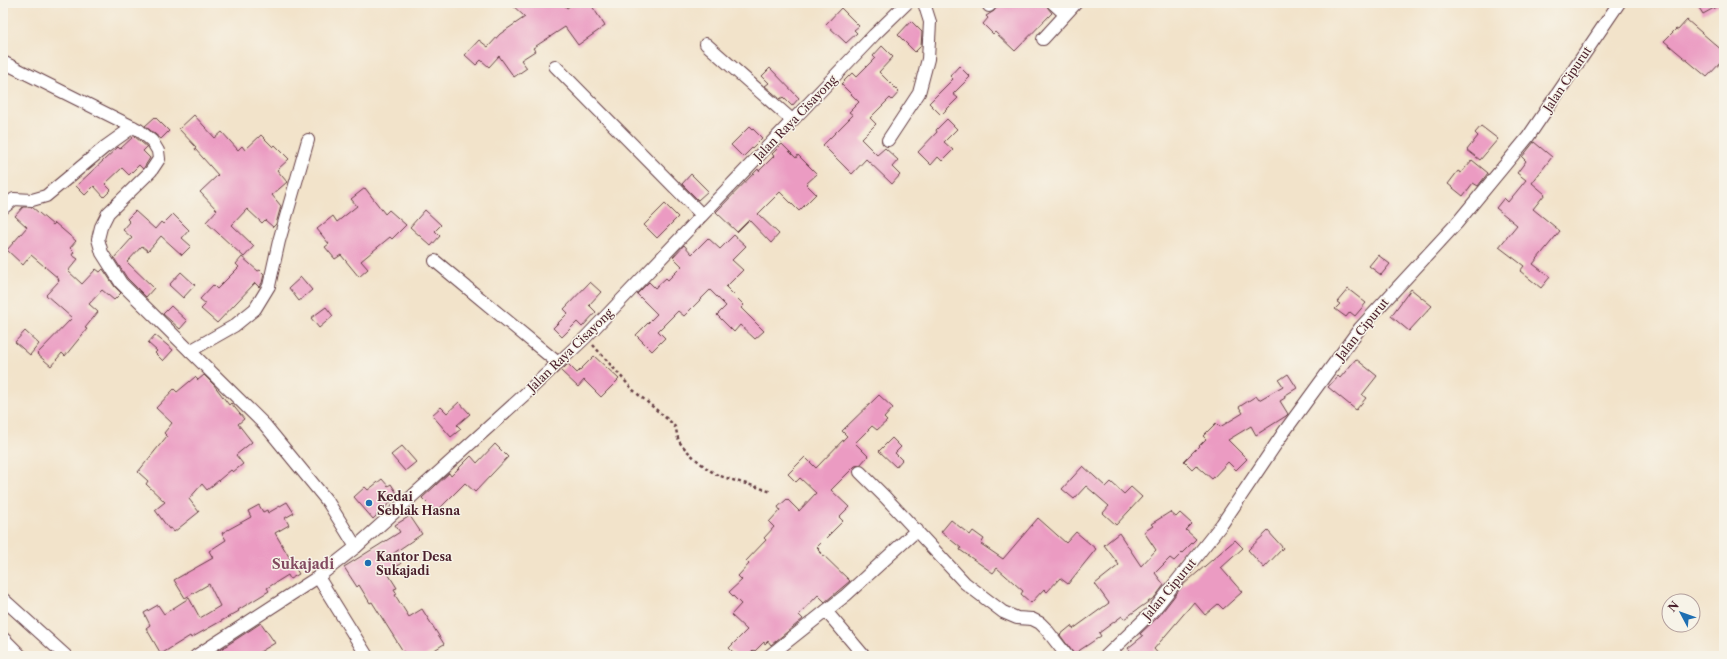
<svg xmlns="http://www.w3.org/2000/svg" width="1727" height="659" viewBox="0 0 1727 659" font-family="'Libre Caslon Text',serif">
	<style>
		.building { fill: #eb9bc2 }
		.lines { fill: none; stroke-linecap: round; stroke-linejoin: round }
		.street-casing { stroke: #633c43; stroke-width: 14 }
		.path { stroke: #633c43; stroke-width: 2.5; stroke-dasharray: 3 3; stroke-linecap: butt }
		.street { stroke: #fff; stroke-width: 12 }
		.poi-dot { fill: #1f6fb2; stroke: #f7f3e8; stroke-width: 1.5 }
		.labels { text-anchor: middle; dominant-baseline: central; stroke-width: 3; stroke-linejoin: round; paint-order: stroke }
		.street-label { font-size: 12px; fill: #4a1f2b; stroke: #f7f3e8 }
		.poi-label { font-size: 12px; font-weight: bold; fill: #4a1f2b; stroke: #f7f3e8; text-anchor: start }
		.quarter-label { font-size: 14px; font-weight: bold; fill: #824a60; stroke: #f7f3e8 }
	</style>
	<rect width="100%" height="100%" fill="#f7f3e8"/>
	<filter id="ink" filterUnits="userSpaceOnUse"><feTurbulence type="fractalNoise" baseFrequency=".025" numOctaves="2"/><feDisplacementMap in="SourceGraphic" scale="8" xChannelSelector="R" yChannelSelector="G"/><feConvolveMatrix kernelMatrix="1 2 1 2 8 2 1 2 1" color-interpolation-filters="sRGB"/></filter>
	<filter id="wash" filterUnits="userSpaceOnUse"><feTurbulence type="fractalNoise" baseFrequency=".012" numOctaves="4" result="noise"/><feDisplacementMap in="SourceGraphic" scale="16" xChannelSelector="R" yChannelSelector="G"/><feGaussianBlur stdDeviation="0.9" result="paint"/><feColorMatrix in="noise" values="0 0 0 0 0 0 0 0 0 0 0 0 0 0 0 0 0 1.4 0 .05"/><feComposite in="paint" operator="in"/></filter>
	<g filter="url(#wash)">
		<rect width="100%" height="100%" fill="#f2e3ca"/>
		<g id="blocks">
			<g class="building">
				<path d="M510 3H562L567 8 574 3H590L605 26 578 45 565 27 533 48 535 51 521 60 527 68 514 77 499 56 489 67 481 60 476 65 465 55 479 40 488 47 500 34 525 17Z"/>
				<path d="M999 3H1046L1048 8 1052 13 1015 51 995 32 993 34 983 24 988 18 986 16 994 11Z"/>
				<path d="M1696 3H1723L1703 14Z"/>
				<path d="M841 8 859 26 854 30 857 33 846 43 826 24Z"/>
				<path d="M1687 20 1724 52V59L1707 77 1664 41 1676 29 1678 30Z"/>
				<path d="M911 21 922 32 921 46 915 52 898 35Z"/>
				<path d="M882 46 893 57 879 72 899 92 892 100 890 98 870 118 876 124 861 139 877 155 885 148 898 160 892 167 900 175 892 184 866 159 852 174 823 145 853 115 849 112 859 102 841 84 852 73 856 77 875 58 873 56Z"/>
				<path d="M959 66 970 77 953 94 958 98 941 115 929 103 953 79 950 76Z"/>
				<path d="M770 68 799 98 792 106 783 97 780 99 765 86 769 83 762 76Z"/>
				<path d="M194 115 215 138 222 132 238 150 242 146 245 150 261 135 273 147 275 145 289 159 277 170 287 182 272 195 281 206 276 224 273 227 265 220 262 223 247 209 232 225 254 246 244 257 206 222 217 210 200 192 218 175 195 149 196 147 179 129Z"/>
				<path d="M155 117 169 131 161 139 145 126Z"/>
				<path d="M947 119 957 129 944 142 953 150 942 161 938 157 931 165 918 152 937 132 936 130Z"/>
				<path d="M750 126 762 138 743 157 731 145Z"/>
				<path d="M1481 126 1498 139 1480 160 1467 150 1478 136 1475 133Z"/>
				<path d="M134 136 147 147 143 151 150 158 145 166 143 169 139 165 129 175 122 168 105 184 111 190 104 197 94 186 85 195 76 186 118 147 120 149Z"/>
				<path d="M1534 142 1552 157 1532 183 1545 194 1533 209 1560 231 1533 264 1550 277 1541 288 1520 271 1524 266 1499 247 1517 225 1496 208 1504 198 1508 202 1526 180 1517 173 1526 161 1522 157Z"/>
				<path d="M782 144 796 158 798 155 817 174 806 184 816 194 799 211 780 192 758 214 779 234 771 243 749 220 737 232 716 212 758 169 759 171 774 156 772 154Z"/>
				<path d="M1472 160 1488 173 1478 186 1473 183 1463 196 1448 184 1458 171 1461 173Z"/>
				<path d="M691 174 708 191 698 200 682 184Z"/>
				<path d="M365 188 385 214 389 210 406 225 392 239 390 237 361 261 368 269 359 277 341 255 335 259 325 247 329 244 317 229 333 216 337 222 357 206 351 199Z"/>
				<path d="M665 204 678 217 657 238 644 225Z"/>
				<path d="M23 207H32L53 225 55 223 76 241 70 248 74 252 72 255 78 259 68 271 82 284 96 269 100 272 103 269 115 287 121 293 114 300 102 290 89 304 98 312 85 328 87 329 65 356 62 353 51 366 37 354 72 318 46 295 59 281 58 278 31 255 23 265 7 250 27 227 15 216Z"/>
				<path d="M425 210 441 225 435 231 440 236 431 246 410 227Z"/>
				<path d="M135 211 155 229 161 222 163 224 173 214 189 230 182 238 191 246 182 255 161 236 148 251 142 246 127 262 154 288 146 297 127 278 114 258 132 238 123 230 130 222 127 219Z"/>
				<path d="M734 235 746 246 732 260 743 270 726 287 744 305 741 308 764 331 755 339 740 325 734 332 717 315 726 306 710 290 684 316 678 311 658 331 665 338 652 351 636 335 657 314 637 294 649 282 655 288 666 278 668 280 682 266 673 257 684 245 692 254 708 238 720 249Z"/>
				<path d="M1378 255 1390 264 1381 275 1369 266Z"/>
				<path d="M242 257 258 271 260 270 264 274 262 283 259 287 255 283 217 323 201 309 206 304 200 299 213 285 217 289 239 267 236 264Z"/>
				<path d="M181 272 195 285 183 298 169 285Z"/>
				<path d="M301 277 312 290 299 301 289 288Z"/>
				<path d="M590 282 601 292 589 305 596 312 582 327 577 322 562 337 553 328 568 313 564 309Z"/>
				<path d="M1348 289 1366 303 1355 316 1350 312 1346 317 1335 309 1340 304 1337 302Z"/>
				<path d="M1411 289 1432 306 1409 331 1391 316Z"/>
				<path d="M171 306 187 321 180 329 163 314Z"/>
				<path d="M326 307 333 316 319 328 311 318Z"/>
				<path d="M25 331 39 344 30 355 15 342Z"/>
				<path d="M155 335 173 350 163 361 155 353 157 351 148 343Z"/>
				<path d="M594 356 619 379 601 397 584 380 578 387 561 371 568 364 577 373Z"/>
				<path d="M1356 359 1377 376 1362 395 1366 398 1356 410 1328 387 1338 376 1340 378Z"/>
				<path d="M1288 374 1297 388 1284 396 1285 398 1280 401 1288 414 1286 416 1256 435 1251 426 1228 440 1247 459 1236 470 1228 462 1212 479 1196 465 1192 469 1184 461 1206 439 1203 436 1216 423 1220 427 1243 413 1239 407 1256 396 1259 400 1283 386 1279 380Z"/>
				<path d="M204 375 214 385 229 405 231 403 244 419 238 424 252 442 236 455 243 464 233 472 231 470 207 490 202 484 189 499 199 512 174 532 171 528 169 529 155 510 165 502 146 484 148 481 138 472 167 436 164 433 172 423 156 408 174 389 177 392 195 377 198 380Z"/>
				<path d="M879 395 893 408 884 418 887 421 877 430 872 426 855 443 868 456 860 465 855 466 831 490 849 507 839 517 843 521 817 547 819 549 818 550 850 581 825 602 818 595 799 615 803 619 771 645 768 641 765 644 764 642 755 651 754 650 748 656H737L729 648 747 630 731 615 741 604 729 592 742 580 738 576 749 564 746 561 766 540 764 538 774 527 769 522 780 510 778 507 787 499 799 511 816 493 800 478 796 482 788 474 805 457 816 468 847 436 842 431Z"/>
				<path d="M459 402 470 414 457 425 461 429 451 437 432 415 441 407 447 413Z"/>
				<path d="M892 438 901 447 895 453 902 460 896 467 879 451Z"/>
				<path d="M495 444 508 457 475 492 465 483 436 512 422 498 449 473 451 476 471 456 477 463Z"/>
				<path d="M402 446 416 462 405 471 391 455Z"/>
				<path d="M1083 466 1106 487 1111 482 1124 494 1131 487 1142 497 1116 525 1103 513 1109 506 1086 486 1074 499 1062 489Z"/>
				<path d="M382 479 388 486 391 484 398 495 373 519 354 497 365 487 368 490Z"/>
				<path d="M287 502 294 513 285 518 289 525 275 533 299 574 290 579 288 575 267 588 269 591 238 610 239 611 191 638 190 636 161 654 146 628 150 625 144 613 158 605 164 614 189 598 200 618 220 606 209 584 185 598 174 580 213 558 209 551 226 540 222 533 251 517 248 511 259 505 263 512 267 510 268 513Z"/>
				<path d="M1170 512 1176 517 1180 513 1192 524 1186 530 1196 539 1174 561 1170 558 1155 573 1164 585 1155 597 1124 619 1122 616 1099 633 1101 636 1074 654 1060 635 1071 626 1073 629 1109 603 1095 584 1119 565 1104 545 1119 533 1141 566 1156 550 1144 532 1153 526 1151 524Z"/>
				<path d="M410 516 422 534 394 553 401 564 387 572 397 588 394 589 397 594 395 595 409 617 422 609 444 644 425 656H406L372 602 370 603 359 585 357 587 344 567 400 532 395 525Z"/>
				<path d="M1038 518 1066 543 1076 532 1096 549 1068 584 1060 578 1047 592 1044 589 1031 603 1021 594 1023 591 997 568 993 573 960 550 961 548 941 532 951 520 970 535 973 531 984 539 981 544 1003 559Z"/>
				<path d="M1268 531 1283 548 1264 568 1248 550Z"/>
				<path d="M1235 540 1243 548 1221 568 1242 592 1223 609 1218 604 1205 615 1194 602 1154 649 1160 656H1134L1128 648 1143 636 1140 634 1159 616 1183 585Z"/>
				<path d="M261 623 275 643 253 656H216L215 653Z"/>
			</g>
		</g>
	</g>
	<g filter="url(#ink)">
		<use href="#blocks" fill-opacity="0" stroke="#633c43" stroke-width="1"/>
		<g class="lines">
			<g class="street-casing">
				<g id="street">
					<path d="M1053 3 1065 14"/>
					<path d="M989 6 992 3"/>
					<path d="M1043 39 1076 3"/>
					<path d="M706 44 792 120"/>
					<path d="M3 62 139 130 152 141 158 151 159 159 151 171 108 213 101 227 98 239 102 253 121 283 265 425 328 502 356 547"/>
					<path d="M555 66 702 215"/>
					<path d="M888 140 919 93 928 59 930 22 924 3"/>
					<path d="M3 208 14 199 32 200 46 196 105 147 133 127"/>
					<path d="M435 261 558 363"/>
					<path d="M190 351 234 326 255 309 269 286 279 241 308 140"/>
					<path d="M860 472 885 497 965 583 1003 612 1017 618 1032 619 1040 623 1046 629 1067 656"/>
					<path d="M318 577 367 656"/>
					<path d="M3 599 66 656"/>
					<path d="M826 611 864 656"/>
					<path d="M3 638 21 656"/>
					<path d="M196 656 318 577 356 547 523 396 586 337 874 35 907 3"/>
					<path d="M769 656 846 595 917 530"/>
					<path d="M1106 656 1153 611 1222 524 1284 432 1360 328 1457 223 1528 137 1619 3"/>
				</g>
			</g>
			<path class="path" d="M593 345 633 390 673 424C678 430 676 438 681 444 688 453 708 471 718 475 736 482 754 485 771 492"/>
			<use href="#street" class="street"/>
		</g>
	</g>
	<g class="poi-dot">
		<circle cx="369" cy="503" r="4"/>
		<circle cx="368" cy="563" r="4"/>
	</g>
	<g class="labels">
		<g class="street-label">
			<text transform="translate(1567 79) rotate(-56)">Jalan Cipurut</text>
			<text transform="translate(795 118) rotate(-46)">Jalan Raya Cisayong</text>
			<text transform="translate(1362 329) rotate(-51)">Jalan Cipurut</text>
			<text transform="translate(570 350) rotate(-44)">Jalan Raya Cisayong</text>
			<text transform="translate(1169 589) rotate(-50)">Jalan Cipurut</text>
		</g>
		<g class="poi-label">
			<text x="377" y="496">Kedai<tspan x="377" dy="14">Seblak Hasna</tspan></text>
			<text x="376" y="556">Kantor Desa<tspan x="376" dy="14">Sukajadi</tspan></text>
		</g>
		<g class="quarter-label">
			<text x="303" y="564">Sukajadi</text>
		</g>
	</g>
	<rect width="1727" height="659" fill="none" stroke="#f7f3e8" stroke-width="16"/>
	<g transform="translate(1681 613) rotate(311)"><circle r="19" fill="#f7f3e8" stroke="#b29e9c"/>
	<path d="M0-3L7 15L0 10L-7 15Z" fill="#1f6fb2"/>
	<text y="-6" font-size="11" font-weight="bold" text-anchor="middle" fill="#4a1f2b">N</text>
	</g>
</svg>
